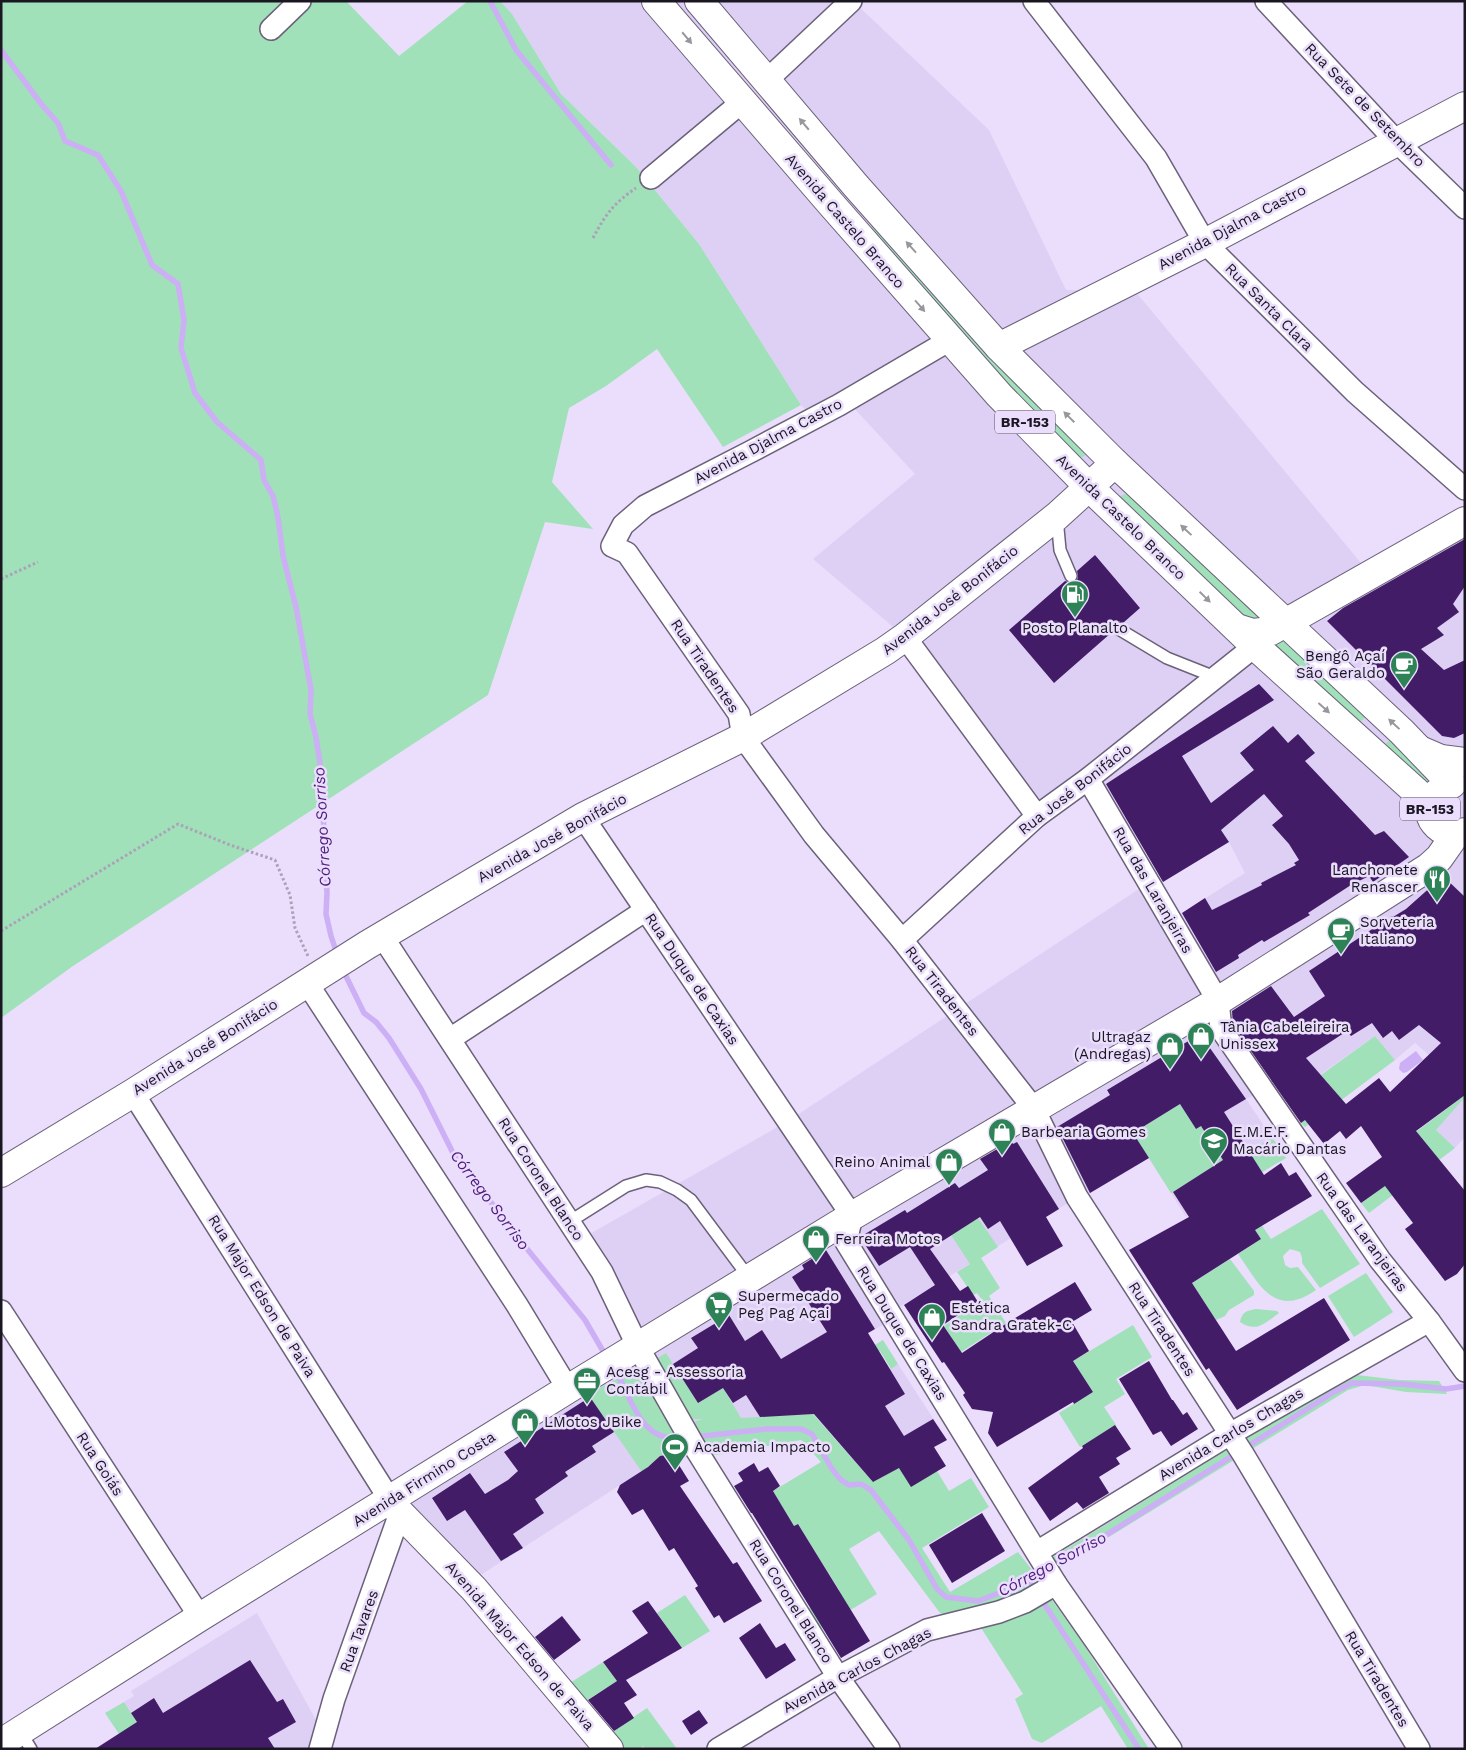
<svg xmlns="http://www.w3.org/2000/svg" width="1466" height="1750" viewBox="0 0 1466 1750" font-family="'Work Sans',sans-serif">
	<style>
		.built { fill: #ded0f5 }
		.green { fill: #a0e1b9 }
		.water { fill: #ccaff4 }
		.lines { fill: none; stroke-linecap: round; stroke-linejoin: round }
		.stream { stroke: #ccaff4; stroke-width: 5.5 }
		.building { fill: #431c68; fill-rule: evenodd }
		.service-casing { stroke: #6c617b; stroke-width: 14 }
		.minor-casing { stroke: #6c617b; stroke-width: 24 }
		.tertiary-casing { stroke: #6c617b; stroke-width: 30 }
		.secondary-casing { stroke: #6c617b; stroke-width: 30 }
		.primary-casing { stroke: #6c617b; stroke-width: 30 }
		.path { stroke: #aba1b9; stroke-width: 3; stroke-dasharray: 2.5 2.5; stroke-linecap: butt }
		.service { stroke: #fff; stroke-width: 11 }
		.minor { stroke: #fff; stroke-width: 21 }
		.tertiary { stroke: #fff; stroke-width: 28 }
		.secondary { stroke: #fff; stroke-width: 28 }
		.primary { stroke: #fff; stroke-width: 28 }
		.oneway { fill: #98979c }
		.labels { text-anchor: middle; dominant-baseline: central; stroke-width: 5; stroke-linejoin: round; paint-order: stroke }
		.shield { fill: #eadefc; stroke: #595363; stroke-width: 1 }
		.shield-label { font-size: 14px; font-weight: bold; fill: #1b1722 }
		.street-label { font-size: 15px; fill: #1b1722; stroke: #eadefc }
		.poi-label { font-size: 15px; fill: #1b1722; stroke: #eadefc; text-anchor: start }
		.water-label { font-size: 16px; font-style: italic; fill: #511c7f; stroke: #eadefc }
	</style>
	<rect width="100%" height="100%" fill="#eadefc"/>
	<g class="built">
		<path d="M500 1H853L989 130 1066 290 1135 291 1371 575 1465 522V1137L1455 1148 1436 1130 1454 1109 1437 1062 1415 1043 1395 1060 1375 1036 1274 1107 1263 1091 1246 1099 1286 1158 1186 1217 1149 1158 1079 1200 1076 1198 890 1313 893 1319 776 1387 793 1415 766 1429 672 1454 660 1456 648 1467 473 1580 390 1500 637 1347 581 1239 788 1121 1145 885 1168 922 1245 873 1229 842 1201 797 1124 844 1085 778 1037 807 905 637 813 559 915 474 840 393 807 411 801 405 699 244 636 167 561 94 512 14Z"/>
		<path d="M898 1364 947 1440 873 1482 813 1414Z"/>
		<path d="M257 1613 321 1729 315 1749H154L124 1702 134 1696 131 1691Z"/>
	</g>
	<g class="green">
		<path d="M1 1H346L399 56 468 1H500L512 14 561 94 636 167 699 244 801 405 723 447 657 349 606 386 569 408 552 482 593 529 545 522 488 695 73 966 1 1018Z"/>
		<path d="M877 225 1087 452 1085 456 1078 458 972 348 870 229 873 226Z"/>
		<path d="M1125 494H1128L1265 620 1251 621 1234 609 1120 500 1121 496Z"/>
		<path d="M1286 636 1368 715 1359 723 1272 642Z"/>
		<path d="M1391 739 1432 781 1428 787 1383 746Z"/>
		<path d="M1375 1036 1395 1060 1305 1127 1301 1123 1338 1095 1321 1075Z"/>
		<path d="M1465 1095V1097L1436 1130 1455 1148 1369 1213 1361 1203 1414 1164 1400 1144Z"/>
		<path d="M1180 1104 1196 1129 1201 1126 1223 1160 1171 1193 1133 1133Z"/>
		<path d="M1272 1137 1286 1158 1262 1172 1249 1152Z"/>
		<path d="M1236 1187 1271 1239 1322 1209 1360 1264 1320 1288 1302 1263V1258L1300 1252 1290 1249 1283 1256 1285 1265 1290 1268 1298 1267 1316 1290C1274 1319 1260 1285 1238 1254L1261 1239 1248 1220Z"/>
		<path d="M978 1218 998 1247 981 1258 1000 1288 989 1296 1006 1323 961 1352 944 1326 982 1300 977 1293 973 1295 957 1272 970 1264 951 1235Z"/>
		<path d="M1230 1259 1254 1291V1295L1229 1310 1225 1316 1216 1320 1192 1283Z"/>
		<path d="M1366 1273 1393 1312 1354 1337 1328 1296Z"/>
		<path d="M1256 1309 1277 1311 1279 1313C1265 1323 1257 1333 1240 1322 1242 1312 1246 1311 1256 1309Z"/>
		<path d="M1133 1325 1152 1357 1116 1379 1125 1394 1104 1407 1116 1425 1080 1447 1059 1413 1093 1392 1073 1361Z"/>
		<path d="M883 1340 898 1364 891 1369 880 1351 868 1359 863 1352Z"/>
		<path d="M666 1353 698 1403 723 1388 741 1418 813 1414 873 1482 899 1467 937 1471 949 1491 971 1478 989 1507 922 1548 950 1592 1018 1552 1032 1570 1285 1414 1338 1378 1357 1375 1399 1380 1439 1381 1447 1394 1406 1392 1365 1385 1348 1390 1039 1580V1585L1033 1591 950 1616 940 1613 879 1531 849 1549 877 1594 819 1629 808 1609 839 1590 798 1524 794 1526 773 1491 821 1462 801 1440 717 1455 692 1452 660 1456 642 1472 590 1397V1393L626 1374 627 1371 634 1369 639 1371 670 1420 690 1428 696 1421 703 1419H691L653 1361Z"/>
		<path d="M685 1595 710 1631 682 1648 657 1613Z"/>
		<path d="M1048 1597 1052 1600 1083 1643 1149 1749H1128L1101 1706 1042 1743 1032 1739 1015 1699 1023 1694 978 1623Z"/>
		<path d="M603 1662 617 1681 578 1706 562 1688Z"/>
		<path d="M124 1702 154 1749H129L105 1713Z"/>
		<path d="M647 1708 677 1749H645L643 1746 640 1749H625L613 1731Z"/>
	</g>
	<path class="water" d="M1416 1051 1423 1060 1407 1072 1403 1073 1399 1069 1400 1063Z"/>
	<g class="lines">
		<g class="stream">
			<path d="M490 1 516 50 611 165"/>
			<path d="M1 50 42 105 58 123 65 141 98 155 121 191 152 265 178 284 184 320 181 348 195 393 217 422 261 460 264 480 273 496 278 517 283 556 296 607 311 690 310 714 316 737 321 770 327 893 326 914 331 936 337 954"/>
			<path d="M343 970 364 1013 376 1022 389 1038 421 1089 457 1161 507 1222 519 1239 585 1320 607 1358"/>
			<path d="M615 1370C627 1390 638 1429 662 1436 668 1438 676 1437 682 1437"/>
			<path d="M694 1437 766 1429H801L812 1434 832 1469 841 1480 849 1485 861 1484 871 1490 909 1540 937 1589 946 1597 978 1601 1007 1590 1079 1552 1334 1392 1352 1383 1402 1384 1446 1389 1465 1386"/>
			<path d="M1028 1579 1139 1749"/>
		</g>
	</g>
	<g class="building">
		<path d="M1465 539V586L1453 604 1459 612 1437 628 1444 635 1421 649 1444 670 1465 660V733L1454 738 1442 736 1327 621 1343 608Z"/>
		<path d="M1095 555 1140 608 1123 623 1118 621 1113 622 1110 627 1111 633 1054 683 1009 630 1065 581 1071 583 1077 581 1078 576 1077 571Z"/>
		<path d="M1259 684 1274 700 1182 756 1211 803 1254 770 1240 753 1273 726 1288 743 1298 734 1315 753 1305 761 1375 835 1384 831 1409 857 1373 882 1369 876 1351 885 1308 913 1310 915 1264 942 1262 940 1238 955 1239 958 1216 972 1182 913 1205 898 1212 910 1262 885 1261 883 1296 865 1294 863 1299 860 1289 844 1272 825 1283 816 1264 794 1221 830 1229 842 1163 882 1106 784Z"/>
		<path d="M1443 876 1465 897V1095L1416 1131 1465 1191V1264L1457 1274 1445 1281 1405 1229 1413 1223 1385 1186 1361 1203 1346 1183 1382 1157 1361 1126 1346 1139 1340 1131 1324 1144 1305 1120 1301 1123 1294 1113 1233 1025 1232 1011 1271 986 1294 1017 1325 996 1309 971 1392 916 1393 917 1406 909ZM1372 1023 1383 1038 1392 1031 1399 1040 1419 1025 1441 1043 1390 1092 1379 1078 1346 1104 1306 1058 1347 1031 1351 1036Z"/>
		<path d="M1200 1034 1246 1099 1224 1112 1264 1175 1281 1163 1289 1176 1296 1172 1312 1196 1255 1230 1261 1239 1192 1283 1236 1351 1324 1298 1350 1340 1237 1410 1209 1368 1206 1370 1129 1250 1189 1217 1173 1192 1223 1160 1201 1126 1196 1129 1180 1104 1133 1133 1149 1158 1090 1193 1057 1127 1110 1095 1107 1090Z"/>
		<path d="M1011 1141 1013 1144 1017 1142 1059 1209 1046 1217 1063 1246 1027 1266 1000 1221 988 1229 980 1217 930 1249 960 1291 968 1286 978 1302 943 1325 962 1353 1007 1323 1075 1282 1092 1310 1072 1322 1089 1351 1073 1361 1093 1392 1074 1404 1073 1402 997 1447 988 1433 993 1412 972 1409 963 1395 965 1393 944 1362 942 1363 904 1305 935 1285 910 1247 879 1266 860 1237 905 1210 907 1213 955 1183 959 1188 988 1170 980 1159Z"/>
		<path d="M826 1250 875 1329 868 1333 905 1394 885 1406 904 1436 933 1419 947 1440 934 1447 946 1466 911 1487 899 1468 873 1482 814 1414 760 1417 746 1395 733 1403 723 1388 698 1403 673 1364 698 1348 691 1338 729 1315 745 1341 762 1330 781 1359 827 1332 792 1277 804 1269 802 1265Z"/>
		<path d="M1149 1361 1172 1400H1173L1183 1415 1187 1412 1198 1429 1171 1446 1161 1431 1153 1435 1119 1379Z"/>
		<path d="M590 1397 614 1432 592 1446 596 1452 565 1472 568 1476 535 1499 544 1513 513 1534 523 1548 501 1561 465 1510 447 1521 432 1498 470 1473 485 1494 508 1480 518 1471 504 1452Z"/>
		<path d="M1115 1425 1131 1449 1116 1458 1120 1464 1099 1477 1109 1493 1083 1509 1077 1502 1050 1521 1028 1488 1083 1448 1082 1446Z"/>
		<path d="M672 1454 689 1481 680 1486 733 1564 737 1562 762 1601 724 1623 719 1615 714 1618 695 1588 698 1586 674 1548 669 1551 643 1509 632 1515 617 1492 620 1485 648 1467 660 1456Z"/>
		<path d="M754 1463 759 1472 768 1467 780 1486 773 1491 794 1526 798 1524 870 1641 841 1658 752 1513H751L734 1486 743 1481 738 1473Z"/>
		<path d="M982 1513 1005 1551 952 1583 929 1545Z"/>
		<path d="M648 1601 682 1648 626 1680 637 1695 624 1703 634 1718 614 1731 588 1700 617 1681 603 1662 648 1633 632 1611Z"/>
		<path d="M562 1616 581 1640 554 1660 535 1637Z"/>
		<path d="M760 1623 776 1648 785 1643 796 1660 766 1679 739 1638Z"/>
		<path d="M250 1660 277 1702 283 1699 296 1722 268 1738 275 1749H95L137 1722 131 1713 154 1698 163 1713Z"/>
		<path d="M699 1710 708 1723 691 1735 682 1721Z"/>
	</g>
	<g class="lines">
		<g class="service-casing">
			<g id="service">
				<path d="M1057 518 1060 550 1071 576"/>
				<path d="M1117 628 1167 658 1215 677"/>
				<path d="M569 1222 626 1186 646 1180 660 1182 677 1190 691 1200 750 1279"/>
				<path d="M20 1731 31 1749"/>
			</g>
		</g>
		<g class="minor-casing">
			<g id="minor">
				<path d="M1034 1 1156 158 1205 243 1355 392 1465 489"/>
				<path d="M1266 1 1396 141 1465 208"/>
				<path d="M271 29 300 1"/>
				<path d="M767 80 851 1"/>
				<path d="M651 178 742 102"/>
				<path d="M950 340 839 405 750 452 645 506 623 525 612 546 627 553 739 714 743 737 814 835 902 940 1034 1109 1077 1197 1243 1454 1419 1749"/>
				<path d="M905 637 1037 816"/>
				<path d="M1088 779 1218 1001 1221 1029 1380 1260 1429 1321 1465 1371"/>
				<path d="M583 817 852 1216 846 1242 1056 1584 1171 1749"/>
				<path d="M382 936 602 1272 638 1347 697 1451 838 1677 889 1749"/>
				<path d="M902 940 1037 816 1088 779 1255 646"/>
				<path d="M307 983 517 1305 568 1389"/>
				<path d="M450 1039 646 910"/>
				<path d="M133 1093 390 1500"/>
				<path d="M1 1311 200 1617"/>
				<path d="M1037 1552 1230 1434 1429 1321"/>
				<path d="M320 1749 334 1699 400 1513"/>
				<path d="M718 1749 838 1677 927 1630 999 1612 1025 1602 1056 1584"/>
			</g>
		</g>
		<g class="tertiary-casing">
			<g id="tertiary">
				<path d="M999 347 1205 243 1465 106"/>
				<path d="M1237 628 1253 633 1271 631 1465 521"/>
				<path d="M1 1173 133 1093 367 945 583 817 743 737 885 651 905 637 1057 516 1115 463"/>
				<path d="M390 1500 400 1513 474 1589 609 1749"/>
				<path d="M1 1743 200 1617 568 1389 852 1216 1218 1001 1429 867 1439 858 1456 834"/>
			</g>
		</g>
		<g class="secondary-casing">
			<path id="secondary" d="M1420 750 1441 759 1465 762"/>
		</g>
		<g class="primary-casing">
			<g id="primary">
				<path d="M656 1 831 204 999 395 1089 487 1255 646 1422 797 1430 809"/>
				<path d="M699 1 856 186 999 347 1115 463 1402 732 1452 784"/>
				<path d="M1437 793C1418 814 1440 839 1465 832"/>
			</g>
		</g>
		<g class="path">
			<path d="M593 238C605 215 614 203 636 188"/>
			<path d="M1 579 38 562"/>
			<path d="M1 931 178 824 230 845 275 860 290 895 295 928 308 956"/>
		</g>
		<use href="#service" class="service"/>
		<use href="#minor" class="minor"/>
		<use href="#tertiary" class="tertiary"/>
		<use href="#secondary" class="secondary"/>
		<use href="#primary" class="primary"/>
	</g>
	<defs><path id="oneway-solid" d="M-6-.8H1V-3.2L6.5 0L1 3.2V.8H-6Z" transform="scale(1.25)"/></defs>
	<g class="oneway">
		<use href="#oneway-solid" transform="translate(687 38) rotate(50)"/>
		<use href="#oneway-solid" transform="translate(804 124) rotate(-130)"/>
		<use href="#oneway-solid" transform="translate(911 247) rotate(-132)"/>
		<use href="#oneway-solid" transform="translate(920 306) rotate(49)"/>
		<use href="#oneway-solid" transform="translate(1069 417) rotate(-135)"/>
		<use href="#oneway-solid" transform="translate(1186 530) rotate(-137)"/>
		<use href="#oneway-solid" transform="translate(1205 597) rotate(44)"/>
		<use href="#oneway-solid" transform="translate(1324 708) rotate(42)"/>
		<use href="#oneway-solid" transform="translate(1394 724) rotate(-137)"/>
	</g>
	<defs>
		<g id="fuel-pin" transform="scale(1.4375)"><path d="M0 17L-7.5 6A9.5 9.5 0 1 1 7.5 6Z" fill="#2d8356" stroke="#eadefc"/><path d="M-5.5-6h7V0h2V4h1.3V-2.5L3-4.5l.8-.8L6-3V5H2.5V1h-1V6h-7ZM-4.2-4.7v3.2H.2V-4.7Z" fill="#fff"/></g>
		<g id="cafe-pin" transform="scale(1.4375)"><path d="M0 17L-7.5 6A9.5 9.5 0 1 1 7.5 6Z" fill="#2d8356" stroke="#eadefc"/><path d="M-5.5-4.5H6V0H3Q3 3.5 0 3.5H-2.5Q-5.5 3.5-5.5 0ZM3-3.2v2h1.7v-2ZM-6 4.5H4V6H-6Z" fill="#fff"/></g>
		<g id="restaurant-pin" transform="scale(1.4375)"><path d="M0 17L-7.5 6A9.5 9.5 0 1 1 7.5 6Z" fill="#2d8356" stroke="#eadefc"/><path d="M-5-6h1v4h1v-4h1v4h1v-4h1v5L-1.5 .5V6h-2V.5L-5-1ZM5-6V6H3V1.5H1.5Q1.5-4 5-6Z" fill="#fff"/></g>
		<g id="shop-pin" transform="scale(1.4375)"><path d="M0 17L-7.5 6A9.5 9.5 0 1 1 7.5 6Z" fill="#2d8356" stroke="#eadefc"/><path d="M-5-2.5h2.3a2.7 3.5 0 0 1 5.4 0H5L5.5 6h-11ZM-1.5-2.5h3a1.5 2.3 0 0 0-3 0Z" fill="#fff"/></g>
		<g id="school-pin" transform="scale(1.4375)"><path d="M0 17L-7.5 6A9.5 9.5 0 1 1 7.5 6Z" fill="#2d8356" stroke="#eadefc"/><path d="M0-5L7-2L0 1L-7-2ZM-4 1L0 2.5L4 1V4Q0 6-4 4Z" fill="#fff"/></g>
		<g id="supermarket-pin" transform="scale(1.4375)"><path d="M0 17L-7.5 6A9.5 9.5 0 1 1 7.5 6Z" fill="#2d8356" stroke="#eadefc"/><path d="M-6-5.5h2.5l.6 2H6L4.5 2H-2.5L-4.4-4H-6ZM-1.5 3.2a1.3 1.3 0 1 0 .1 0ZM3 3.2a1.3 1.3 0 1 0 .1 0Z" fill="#fff"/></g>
		<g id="office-pin" transform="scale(1.4375)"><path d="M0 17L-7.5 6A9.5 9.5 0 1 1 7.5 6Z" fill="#2d8356" stroke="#eadefc"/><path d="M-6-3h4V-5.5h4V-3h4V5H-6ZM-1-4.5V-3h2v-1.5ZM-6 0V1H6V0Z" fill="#fff"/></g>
		<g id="stadium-pin" transform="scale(1.4375)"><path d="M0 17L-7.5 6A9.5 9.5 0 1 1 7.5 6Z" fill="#2d8356" stroke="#eadefc"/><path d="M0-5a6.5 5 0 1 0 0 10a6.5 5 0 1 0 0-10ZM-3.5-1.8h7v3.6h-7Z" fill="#fff"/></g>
	</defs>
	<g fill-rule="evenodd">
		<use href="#fuel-pin" x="1075" y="594"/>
		<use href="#cafe-pin" x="1404" y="665"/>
		<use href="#restaurant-pin" x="1437" y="879"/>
		<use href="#cafe-pin" x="1341" y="931"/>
		<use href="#shop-pin" x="1201" y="1036"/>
		<use href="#shop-pin" x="1170" y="1046"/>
		<use href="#shop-pin" x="1002" y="1132"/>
		<use href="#school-pin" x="1214" y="1141"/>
		<use href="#shop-pin" x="949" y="1162"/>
		<use href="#shop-pin" x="816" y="1239"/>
		<use href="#supermarket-pin" x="719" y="1305"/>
		<use href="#shop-pin" x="932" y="1317"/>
		<use href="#office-pin" x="587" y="1381"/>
		<use href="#shop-pin" x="525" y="1422"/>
		<use href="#stadium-pin" x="675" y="1447"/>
	</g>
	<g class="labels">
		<g class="shield">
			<rect x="995" y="410.5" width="60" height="23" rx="4"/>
			<rect x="1400" y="797.5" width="60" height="23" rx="4"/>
		</g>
		<g class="shield-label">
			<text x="1025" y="422">BR-153</text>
			<text x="1430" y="809">BR-153</text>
		</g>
		<g class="street-label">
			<text transform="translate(1365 105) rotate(46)">Rua Sete de Setembro</text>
			<text transform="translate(845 221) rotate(49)">Avenida Castelo Branco</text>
			<text transform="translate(1232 227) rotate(-28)">Avenida Djalma Castro</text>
			<text transform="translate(1269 307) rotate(45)">Rua Santa Clara</text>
			<text transform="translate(768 441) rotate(-28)">Avenida Djalma Castro</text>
			<text transform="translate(1121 517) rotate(44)">Avenida Castelo Branco</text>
			<text transform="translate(950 600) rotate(-38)">Avenida José Bonifácio</text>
			<text transform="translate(705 666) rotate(56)">Rua Tiradentes</text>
			<text transform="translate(1075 789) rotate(-38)">Rua José Bonifácio</text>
			<text transform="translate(552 838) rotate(-29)">Avenida José Bonifácio</text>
			<text transform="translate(1153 890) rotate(60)">Rua das Laranjeiras</text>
			<text transform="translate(692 979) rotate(56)">Rua Duque de Caxias</text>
			<text transform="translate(942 991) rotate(52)">Rua Tiradentes</text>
			<text transform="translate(205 1047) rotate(-32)">Avenida José Bonifácio</text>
			<text transform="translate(541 1179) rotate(57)">Rua Coronel Blanco</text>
			<text transform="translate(1362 1232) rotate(54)">Rua das Laranjeiras</text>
			<text transform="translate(262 1296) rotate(58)">Rua Major Edson de Paiva</text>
			<text transform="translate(1162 1329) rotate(57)">Rua Tiradentes</text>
			<text transform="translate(902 1333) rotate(58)">Rua Duque de Caxias</text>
			<text transform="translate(1231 1434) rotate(-31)">Avenida Carlos Chagas</text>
			<text transform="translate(100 1464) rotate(57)">Rua Goiás</text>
			<text transform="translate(424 1479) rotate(-32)">Avenida Firmino Costa</text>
			<text transform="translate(791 1601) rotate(58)">Rua Coronel Blanco</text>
			<text transform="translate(359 1631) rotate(-70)">Rua Tavares</text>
			<text transform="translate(520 1646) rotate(49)">Avenida Major Edson de Paiva</text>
			<text transform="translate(857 1670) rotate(-28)">Avenida Carlos Chagas</text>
			<text transform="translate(1377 1679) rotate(59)">Rua Tiradentes</text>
		</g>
		<g class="poi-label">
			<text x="1075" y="628" text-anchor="middle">Posto Planalto</text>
			<text x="1385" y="656" text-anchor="end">Bengô Açaí<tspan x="1385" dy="17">São Geraldo</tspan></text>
			<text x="1418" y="870" text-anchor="end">Lanchonete<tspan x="1418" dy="17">Renascer</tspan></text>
			<text x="1360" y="922">Sorveteria<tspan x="1360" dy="17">Italiano</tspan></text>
			<text x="1220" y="1027">Tânia Cabeleireira<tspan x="1220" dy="17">Unissex</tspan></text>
			<text x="1151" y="1037" text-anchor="end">Ultragaz<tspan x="1151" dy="17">(Andregas)</tspan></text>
			<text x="1021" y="1132">Barbearia Gomes</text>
			<text x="1233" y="1132">E.M.E.F.<tspan x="1233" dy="17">Macário Dantas</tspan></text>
			<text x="930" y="1162" text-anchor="end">Reino Animal</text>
			<text x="835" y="1239">Ferreira Motos</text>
			<text x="738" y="1296">Supermecado<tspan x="738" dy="17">Peg Pag Açai</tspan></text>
			<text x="951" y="1308">Estética<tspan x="951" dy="17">Sandra Gratek-C</tspan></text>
			<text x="606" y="1372">Acesg - Assessoria<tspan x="606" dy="17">Contábil</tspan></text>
			<text x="544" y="1422">LMotos JBike</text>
			<text x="694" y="1447">Academia Impacto</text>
		</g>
		<g class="water-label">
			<text transform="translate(322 827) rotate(-93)">Córrego Sorriso</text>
			<text transform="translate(490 1200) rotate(53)">Córrego Sorriso</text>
			<text transform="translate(1052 1564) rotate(-28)">Córrego Sorriso</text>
		</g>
	</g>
	<rect width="1466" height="1750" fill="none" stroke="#1b1722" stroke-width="5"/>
</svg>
